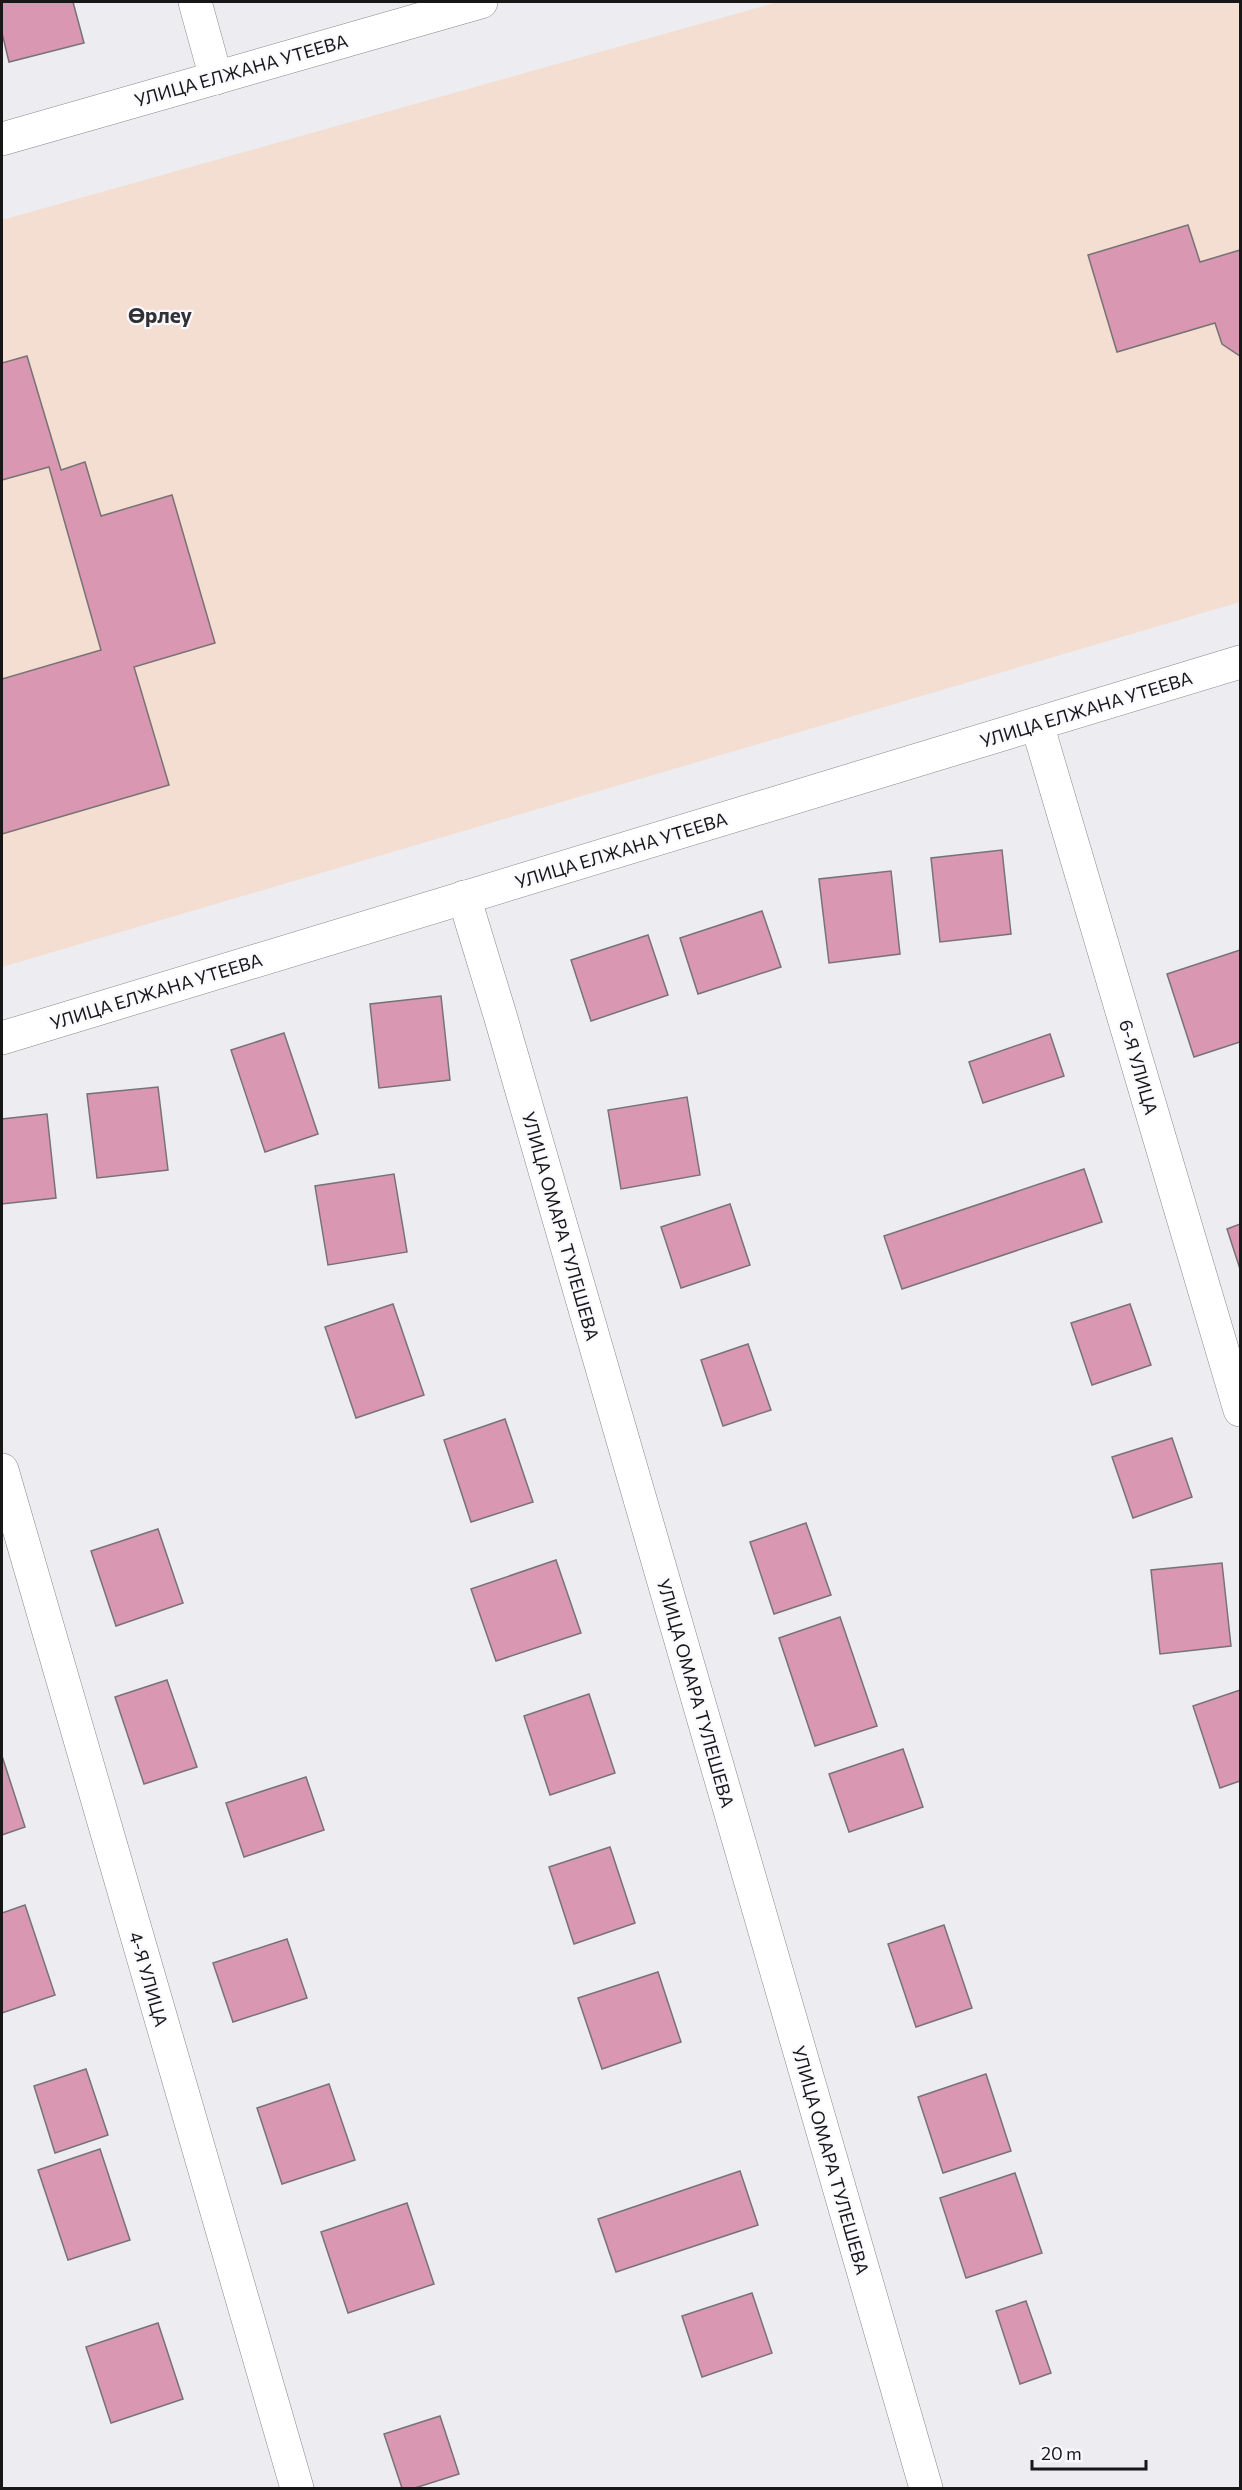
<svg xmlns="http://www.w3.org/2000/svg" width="1242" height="2490" viewBox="0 0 1242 2490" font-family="Commissioner,sans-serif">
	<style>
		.education { fill: #f4ddd1 }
		.building { fill: #d997b2; stroke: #777374; stroke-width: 1.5 }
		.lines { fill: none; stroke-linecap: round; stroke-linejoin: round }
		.minor-casing { stroke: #88868a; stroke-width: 34 }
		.minor { stroke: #fff; stroke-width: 33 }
		.labels { text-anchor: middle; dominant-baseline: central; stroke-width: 4.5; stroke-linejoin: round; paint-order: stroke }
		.street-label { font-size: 18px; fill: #181718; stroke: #faf9fd }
		.quarter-label { font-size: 21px; font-weight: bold; fill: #313033; stroke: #faf9fd }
	</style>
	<rect width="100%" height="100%" fill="#edecf0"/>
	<path class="education" d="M778 2H1240V602L2 967V220Z"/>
	<g class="building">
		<path d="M2 2H73L84 43 9 62 2 33Z"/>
		<path d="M1188 225 1200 262 1240 250V356L1222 344 1215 323 1117 352 1088 255Z"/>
		<path d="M27 356 61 470 85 462 101 516 172 495 215 643 134 667 169 785 2 834V679L101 650 49 467 2 480V363Z"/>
		<path d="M1002 850 1011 934 940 942 931 858Z"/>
		<path d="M891 871 900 954 829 963 819 879Z"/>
		<path d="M762 911 781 967 698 994 680 938Z"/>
		<path d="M648 935 668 995 591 1021 571 960Z"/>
		<path d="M1240 950V1042L1194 1057 1167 974Z"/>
		<path d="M441 996 450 1080 379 1088 370 1004Z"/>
		<path d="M284 1033 318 1134 265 1152 231 1050Z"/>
		<path d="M1050 1034 1064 1076 983 1103 969 1062Z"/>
		<path d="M158 1087 168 1170 97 1178 87 1094Z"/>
		<path d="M687 1097 700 1175 621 1189 608 1110Z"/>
		<path d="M47 1114 56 1198 2 1204V1119Z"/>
		<path d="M1084 1169 1102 1222 902 1289 884 1236Z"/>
		<path d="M394 1174 407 1252 328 1265 315 1186Z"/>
		<path d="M730 1204 750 1265 681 1288 661 1227Z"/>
		<path d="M1240 1224V1269L1227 1229Z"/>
		<path d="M393 1304 424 1395 356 1418 325 1327Z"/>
		<path d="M1130 1304 1151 1365 1092 1385 1071 1323Z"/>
		<path d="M748 1344 771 1410 723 1426 701 1360Z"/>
		<path d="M505 1419 533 1502 471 1522 444 1440Z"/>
		<path d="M1172 1438 1192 1497 1133 1518 1112 1457Z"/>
		<path d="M806 1523 831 1595 774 1614 750 1542Z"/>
		<path d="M158 1529 183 1603 116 1626 91 1551Z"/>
		<path d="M556 1560 581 1633 496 1661 471 1589Z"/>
		<path d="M1222 1563 1231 1646 1160 1654 1151 1570Z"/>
		<path d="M840 1617 877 1726 815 1746 779 1638Z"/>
		<path d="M167 1680 197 1767 144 1784 115 1697Z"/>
		<path d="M1240 1690V1781L1220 1788 1193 1706Z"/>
		<path d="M589 1694 615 1773 550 1795 524 1716Z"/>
		<path d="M903 1749 923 1807 849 1832 829 1774Z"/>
		<path d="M2 1756 25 1827 2 1835Z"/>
		<path d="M306 1777 324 1830 244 1857 226 1803Z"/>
		<path d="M610 1847 635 1923 574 1944 549 1867Z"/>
		<path d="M25 1905 55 1995 2 2013V1913Z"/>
		<path d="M944 1925 972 2008 916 2027 888 1944Z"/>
		<path d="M287 1939 307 1998 233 2022 213 1963Z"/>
		<path d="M658 1972 681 2042 602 2069 578 1998Z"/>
		<path d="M86 2069 108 2135 55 2153 34 2086Z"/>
		<path d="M986 2074 1011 2151 943 2173 918 2097Z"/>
		<path d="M329 2084 355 2160 282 2184 257 2108Z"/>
		<path d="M100 2149 130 2240 68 2260 38 2170Z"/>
		<path d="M740 2171 758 2225 616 2272 598 2219Z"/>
		<path d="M1015 2173 1042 2253 966 2278 940 2198Z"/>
		<path d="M407 2203 434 2284 348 2313 321 2232Z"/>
		<path d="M752 2293 772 2353 702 2377 682 2316Z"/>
		<path d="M1026 2301 1051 2373 1020 2384 996 2311Z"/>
		<path d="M158 2323 183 2399 111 2423 86 2347Z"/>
		<path d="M440 2416 459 2474 415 2488H402L384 2434Z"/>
	</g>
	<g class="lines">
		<g class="minor-casing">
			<g id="minor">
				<path d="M195 2 216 78"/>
				<path d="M2 139 481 2"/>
				<path d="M1037 724 1240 1410"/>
				<path d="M464 897 500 1015 926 2488"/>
				<path d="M2 1038 1240 662"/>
				<path d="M2 1470 297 2488"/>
			</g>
		</g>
		<use href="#minor" class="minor"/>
	</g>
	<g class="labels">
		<g class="street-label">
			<text transform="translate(241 70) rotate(-16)">УЛИЦА ЕЛЖАНА УТЕЕВА</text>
			<text transform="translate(1086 709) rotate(-17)">УЛИЦА ЕЛЖАНА УТЕЕВА</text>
			<text transform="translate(621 850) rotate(-17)">УЛИЦА ЕЛЖАНА УТЕЕВА</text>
			<text transform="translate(156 991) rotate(-17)">УЛИЦА ЕЛЖАНА УТЕЕВА</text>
			<text transform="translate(1139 1067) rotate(74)">6-Я УЛИЦА</text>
			<text transform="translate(561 1226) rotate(74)">УЛИЦА ОМАРА ТУЛЕШЕВА</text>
			<text transform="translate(696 1693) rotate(74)">УЛИЦА ОМАРА ТУЛЕШЕВА</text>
			<text transform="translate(149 1979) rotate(74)">4-Я УЛИЦА</text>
			<text transform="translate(831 2160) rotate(74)">УЛИЦА ОМАРА ТУЛЕШЕВА</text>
		</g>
		<g class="quarter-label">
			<text x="160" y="314">Өрлеу</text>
		</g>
	</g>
	<rect width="1242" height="2490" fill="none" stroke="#181718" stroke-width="6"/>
	<path d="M1032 2460v9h114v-9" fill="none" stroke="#181718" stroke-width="3"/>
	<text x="1041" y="2460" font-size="18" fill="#181718" stroke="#faf9fd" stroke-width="4.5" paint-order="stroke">20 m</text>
</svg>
